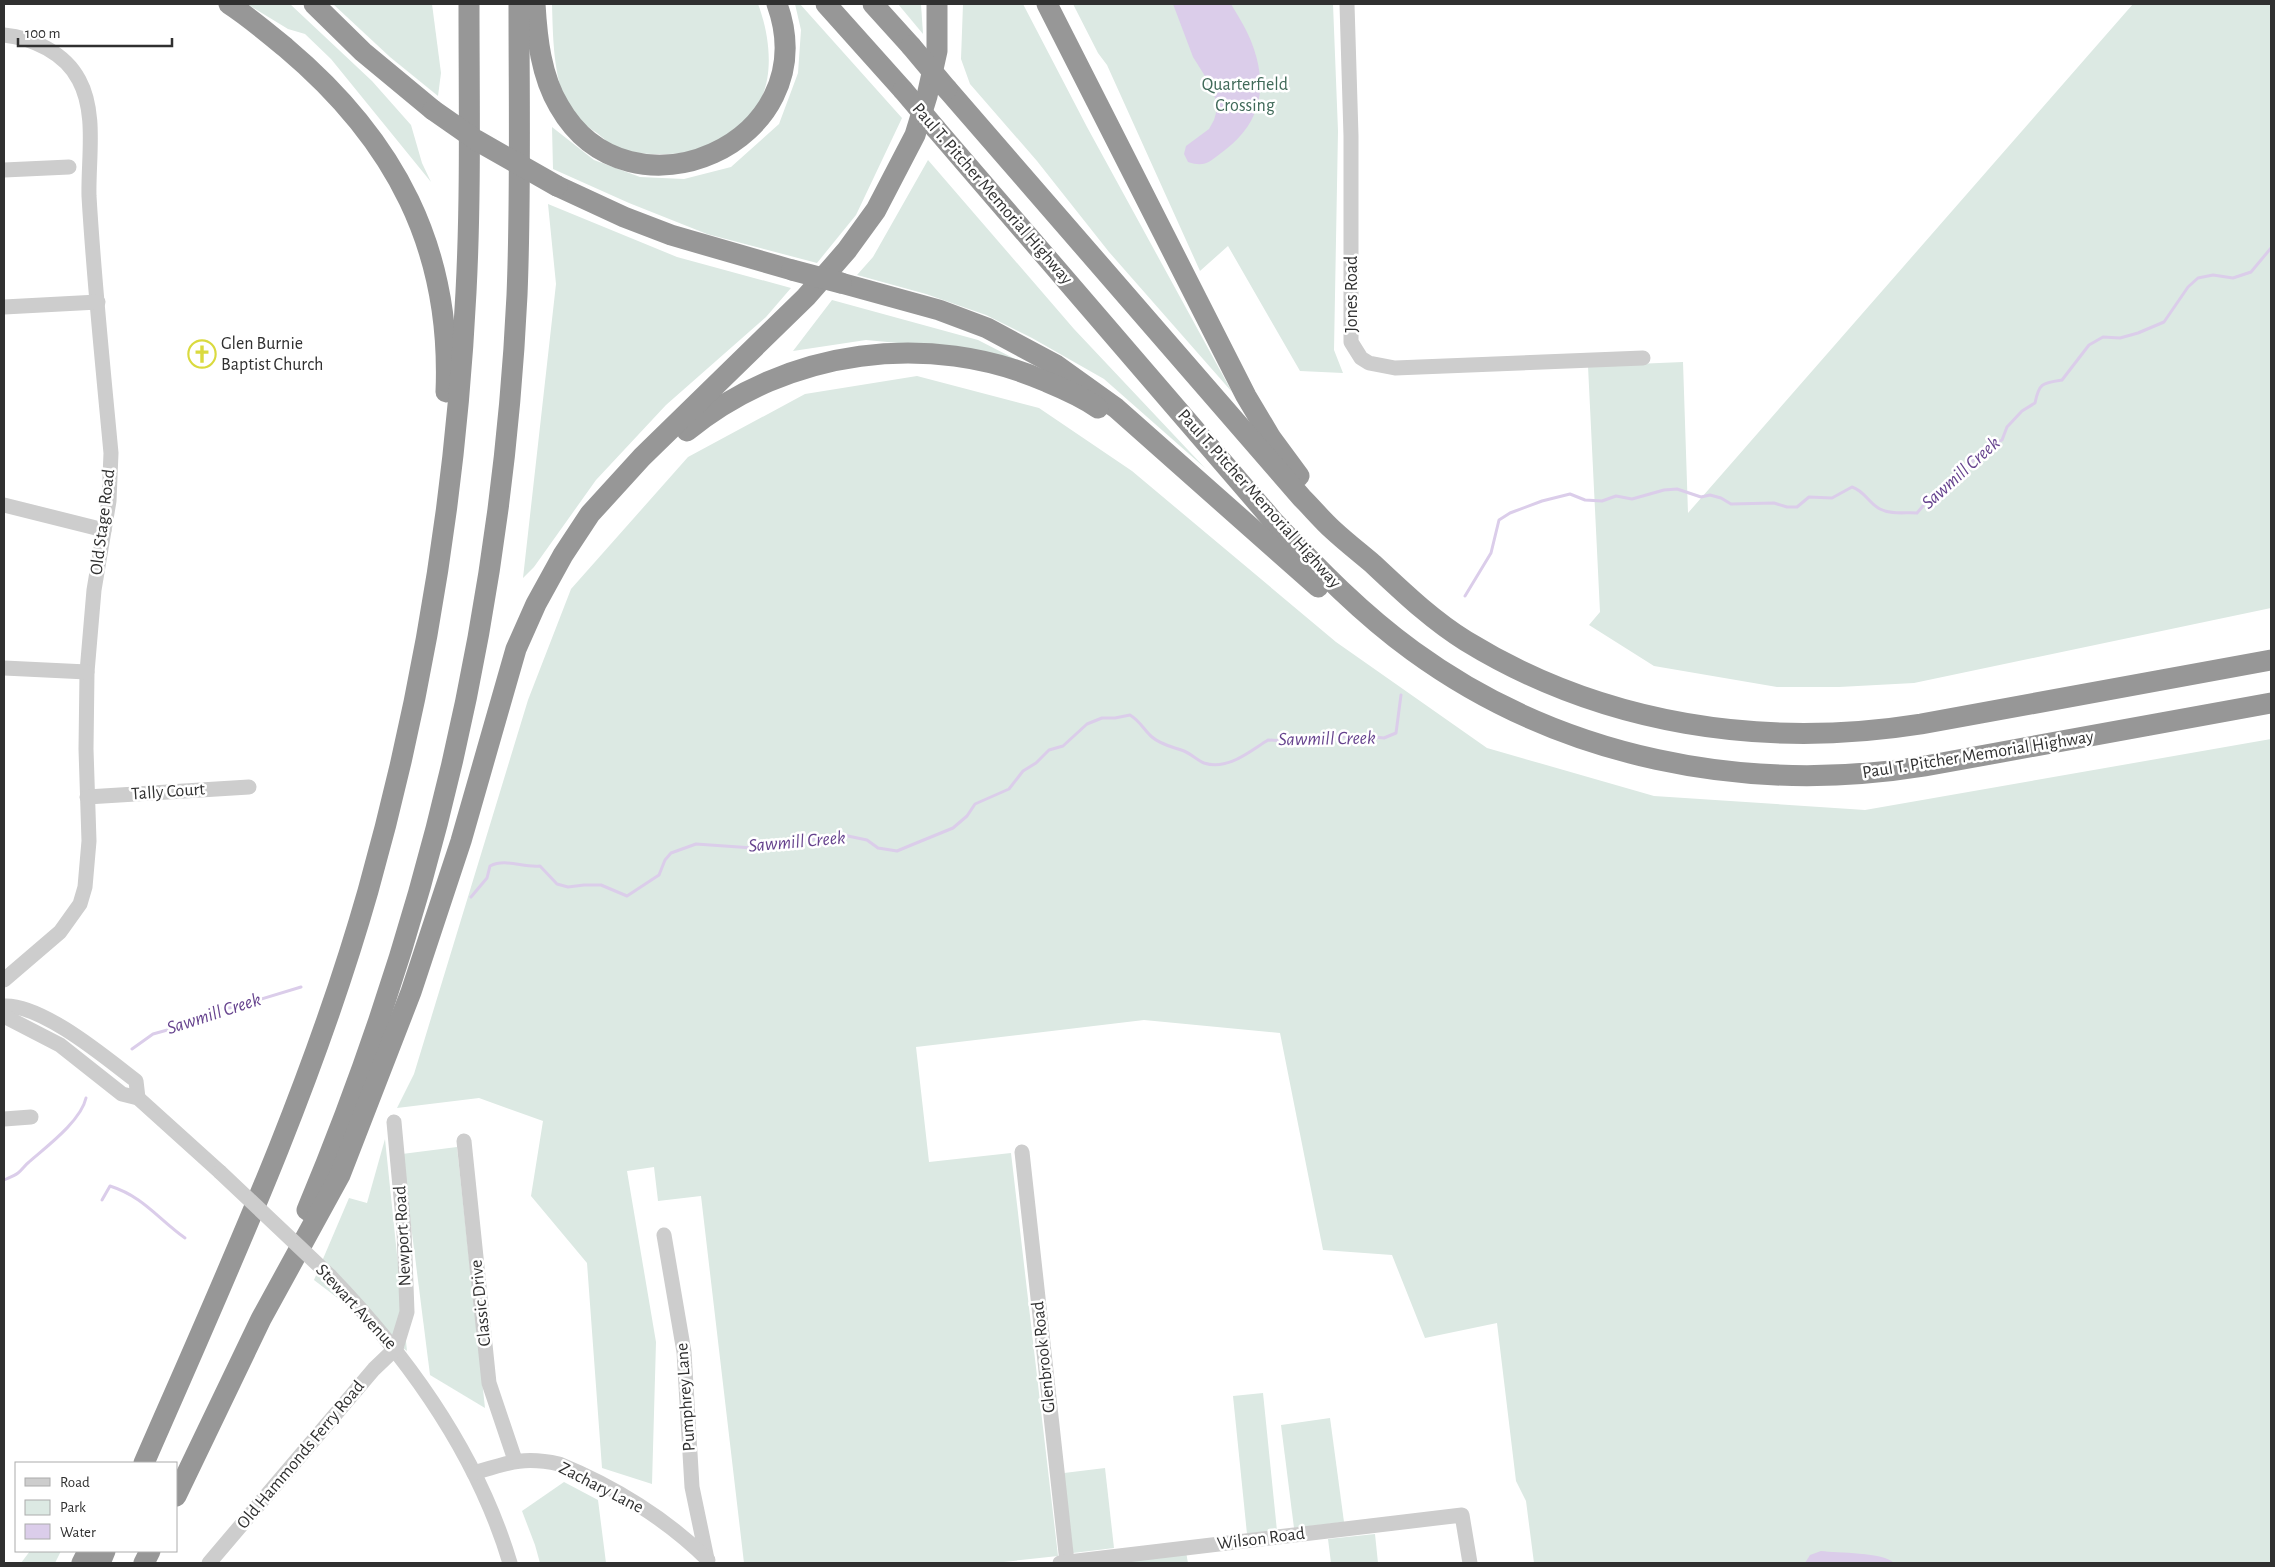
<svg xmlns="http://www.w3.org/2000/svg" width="2275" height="1567" viewBox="0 0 2275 1567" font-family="'Alegreya Sans',sans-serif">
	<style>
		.green { fill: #dce9e3 }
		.water { fill: #dbcdea }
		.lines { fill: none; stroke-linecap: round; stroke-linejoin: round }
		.stream { stroke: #dbcdea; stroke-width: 3 }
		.minor { stroke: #cdcdcd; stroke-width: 15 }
		.highway { stroke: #979797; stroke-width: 21 }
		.minor-bridge { stroke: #cdcdcd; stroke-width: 15 }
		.highway-bridge { stroke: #979797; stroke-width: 21 }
		.labels { text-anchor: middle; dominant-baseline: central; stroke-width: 5; stroke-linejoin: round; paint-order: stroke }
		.park-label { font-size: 18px; fill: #406a59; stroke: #fff }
		.street-label { font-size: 18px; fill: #303030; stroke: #fff }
		.poi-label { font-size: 18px; fill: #303030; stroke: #fff; text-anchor: start }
		.water-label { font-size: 19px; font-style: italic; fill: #66438e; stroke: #fff }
	</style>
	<rect width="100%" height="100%" fill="#fff"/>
	<g class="green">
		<path d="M247 4H290L372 81 411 125 422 163 431 182 331 59 305 34 288 29Z"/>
		<path d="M333 4H432L441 73 438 96 390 57Z"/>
		<path d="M552 4H758C769 33 775 74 759 103 751 118 724 140 708 147 689 156 634 157 615 147 609 143 603 138 597 133 586 126 573 116 567 104 553 75 553 36 552 4Z"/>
		<path d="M795 4H800L902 118 856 215 817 263 707 234 629 203 553 169 552 127 594 160 640 177 684 179 731 167 779 124 798 73 801 30Z"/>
		<path d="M898 4H921L923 34Z"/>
		<path d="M963 4H1023L1087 127 1232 392 1109 252 1037 161 970 84 961 59Z"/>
		<path d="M1073 4H1333L1338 131 1334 350 1343 373 1300 371 1228 246 1200 271 1107 65 1098 53Z"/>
		<path d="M2133 4H2271V608L1914 683 1839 687H1777L1654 666 1589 625 1600 612 1588 366 1683 362 1688 513Z"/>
		<path d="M928 160 1074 329 1205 468 1104 379 1032 338 986 315 926 294 857 275 873 257Z"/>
		<path d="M548 204 677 257 791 288 766 317 666 405 596 480 534 567 523 578 556 284Z"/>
		<path d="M832 300 978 340 1023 363 973 350 866 340 793 351Z"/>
		<path d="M917 376 1039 408 1132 471 1336 642 1487 748 1654 796 1865 810 2271 739V1563H1534L1526 1501 1516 1481 1497 1323 1425 1338 1392 1255 1323 1250 1280 1033 1144 1020 916 1047 929 1162 1011 1153 1058 1556 994 1563H744L701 1196 658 1201 654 1167 627 1171 656 1342 652 1484 602 1468 587 1263 531 1196 543 1121 479 1098 397 1108 414 1074 528 700 571 589 688 457 805 394Z"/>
		<path d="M385 1139 407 1351 314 1280 349 1198 367 1203Z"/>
		<path d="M457 1147 485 1408 430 1375 402 1154Z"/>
		<path d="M1263 1393 1277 1531 1247 1534 1233 1396Z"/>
		<path d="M1330 1418 1344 1522 1294 1528 1281 1425Z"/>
		<path d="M1105 1468 1114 1548 1073 1553 1064 1473Z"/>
		<path d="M564 1482 598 1500 606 1563H540L535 1545 522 1511Z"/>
		<path d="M1375 1534 1378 1563H1331L1328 1539Z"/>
		<path d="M30 1551H61L55 1563H21Z"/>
		<path d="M1186 1552 1188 1563H1103Z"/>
	</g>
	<g class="water">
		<path d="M1173 4H1231C1238 16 1246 28 1251 41 1268 84 1263 121 1225 150 1210 161 1206 168 1188 162L1184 154 1186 146 1209 129 1214 120 1218 106 1210 84 1193 57Z"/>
		<path d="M1821 1551C1837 1553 1884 1552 1894 1563H1805L1810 1555Z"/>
	</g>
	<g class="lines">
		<g class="stream">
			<path d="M1465 596 1491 553 1499 520 1510 513 1542 501 1570 494 1585 500 1602 501 1616 496 1632 499 1664 490 1677 489 1701 497 1710 495 1721 498 1731 504 1774 503 1787 507H1797L1809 497 1832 498 1852 487C1865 491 1869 504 1880 509 1891 515 1906 512 1917 513L1934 493 1946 488 1985 449 2002 440 2007 427 2022 411 2035 403C2039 383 2042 383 2062 380L2089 345 2103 337 2120 338 2138 333 2164 322 2188 287 2198 278 2213 275 2233 278 2251 272 2271 248"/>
			<path d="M471 897 487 878 490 866C506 858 523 868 540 866L557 884 568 887 584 885H601L627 896 659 875 665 860 671 853 696 844 753 848 843 835 867 840 878 848 897 851 909 846 953 828 967 816 975 804 1009 789 1023 771 1036 763 1049 750 1063 746 1087 724 1102 718H1115L1130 715C1140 721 1144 730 1152 737 1161 745 1173 747 1184 751 1191 754 1197 760 1204 763 1228 771 1250 751 1268 740L1303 742 1355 735 1384 738 1396 733 1401 695"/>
			<path d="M132 1049 153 1034 196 1022 215 1010 235 1007 301 987"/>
			<path d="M4 1180C8 1178 14 1176 18 1173 22 1170 25 1165 29 1162 46 1147 81 1121 86 1098"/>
			<path d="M102 1200 110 1186C144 1197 157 1218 185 1238"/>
		</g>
		<g class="minor">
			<path d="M1347 4 1351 136V342L1361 358 1369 363 1395 368 1643 358"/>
			<path d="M4 35C33 38 65 53 79 80 97 113 88 159 89 196 94 282 103 367 111 453L109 501 94 590 87 672 86 749 89 841 85 887 80 904 60 932 4 980"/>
			<path d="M4 170 69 167"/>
			<path d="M4 307 98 302"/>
			<path d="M4 505 104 530"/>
			<path d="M4 668 87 672"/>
			<path d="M87 797 249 787"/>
			<path d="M4 1006C42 1004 106 1058 136 1081L138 1098"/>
			<path d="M4 1016 60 1045 122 1094 138 1098 220 1172"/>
			<path d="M4 1119 31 1117"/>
			<path d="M394 1122 404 1230 407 1312 396 1348"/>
			<path d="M464 1141 489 1383 515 1460"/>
			<path d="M1022 1152 1067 1562"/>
			<path d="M664 1235 684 1352 692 1487 707 1559"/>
			<path d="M330 1276C409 1358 477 1453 510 1563"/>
			<path d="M474 1473C507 1463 523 1456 559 1464 613 1486 667 1519 708 1560"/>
			<path d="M209 1563 374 1369 396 1348"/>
			<path d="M1060 1563 1462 1515 1470 1563"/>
		</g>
		<g class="highway">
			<path d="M229 4C249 17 268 33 286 48 395 140 452 248 446 392"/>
			<path d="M314 4 363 52 433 110"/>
			<path d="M535 4C537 38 541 76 559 106 629 229 827 143 777 4"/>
			<path d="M826 4 903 90"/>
			<path d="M873 4 911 46"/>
			<path d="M1047 4 1246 396 1271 438 1299 476"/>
			<path d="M947 89 1302 498C1312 508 1322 520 1333 530 1346 542 1360 553 1373 564 1403 592 1432 620 1466 641 1603 725 1764 749 1921 724L2271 660"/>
			<path d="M936 129 1275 523C1318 569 1362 614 1413 651 1560 758 1746 795 1925 766L2271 703"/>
			<path d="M557 186 624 217 671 235 792 270"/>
			<path d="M841 283 939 310 987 328 1056 365 1116 408 1318 587"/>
			<path d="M687 431C787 349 929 330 1047 382 1064 389 1082 397 1098 408"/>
			<path d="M307 1210C429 919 502 612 517 295 521 198 519 101 519 4"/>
			<path d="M144 1463C226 1275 312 1088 368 891 423 696 456 494 466 292 471 196 469 100 469 4"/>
			<path d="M176 1496 261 1319 340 1175 411 992 461 841 516 649 536 604 563 555 590 514 642 457 806 297 847 250 876 210 915 135 927 96 937 51V4"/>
			<path d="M82 1563 88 1551"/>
			<path d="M100 1563 105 1551"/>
			<path d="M144 1563 150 1551"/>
		</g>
		<path class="minor-bridge" d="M220 1172 330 1276"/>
		<g class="highway-bridge">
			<path d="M911 46 947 89"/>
			<path d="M903 90 936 129"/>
			<path d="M433 110 476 140 557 186"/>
			<path d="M792 270 841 283"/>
		</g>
	</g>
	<defs>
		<g id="church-ring" transform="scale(1.4375)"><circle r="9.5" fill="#fff" stroke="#dada3f" stroke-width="1.5"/><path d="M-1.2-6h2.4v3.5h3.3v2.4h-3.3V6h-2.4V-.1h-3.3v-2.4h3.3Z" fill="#dada3f"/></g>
	</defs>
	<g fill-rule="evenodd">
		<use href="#church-ring" x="202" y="354"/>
	</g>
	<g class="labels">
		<g class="park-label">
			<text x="1245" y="85">Quarterfield<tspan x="1245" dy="21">Crossing</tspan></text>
		</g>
		<g class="street-label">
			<text transform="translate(992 194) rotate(49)">Paul T. Pitcher Memorial Highway</text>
			<text transform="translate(1352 294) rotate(-90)">Jones Road</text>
			<text transform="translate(1259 499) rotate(48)">Paul T. Pitcher Memorial Highway</text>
			<text transform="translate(103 522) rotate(-83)">Old Stage Road</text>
			<text transform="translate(1978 755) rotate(-9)">Paul T. Pitcher Memorial Highway</text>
			<text transform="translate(168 792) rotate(-4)">Tally Court</text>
			<text transform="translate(403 1236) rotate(-93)">Newport Road</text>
			<text transform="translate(481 1303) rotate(-96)">Classic Drive</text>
			<text transform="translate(356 1307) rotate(47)">Stewart Avenue</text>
			<text transform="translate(1044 1357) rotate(-96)">Glenbrook Road</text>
			<text transform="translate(686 1397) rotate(-94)">Pumphrey Lane</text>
			<text transform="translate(301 1455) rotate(-50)">Old Hammonds Ferry Road</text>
			<text transform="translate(601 1488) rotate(27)">Zachary Lane</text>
			<text transform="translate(1261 1539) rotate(-7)">Wilson Road</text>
		</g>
		<g class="poi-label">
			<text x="221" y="344">Glen Burnie<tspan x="221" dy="21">Baptist Church</tspan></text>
		</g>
		<g class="water-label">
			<text transform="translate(1961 473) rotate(-42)">Sawmill Creek</text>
			<text transform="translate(1327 739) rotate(-1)">Sawmill Creek</text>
			<text transform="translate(797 842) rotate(-5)">Sawmill Creek</text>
			<text transform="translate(214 1014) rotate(-18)">Sawmill Creek</text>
		</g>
	</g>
	<rect width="2275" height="1567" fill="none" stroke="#303030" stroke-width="10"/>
	<rect x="15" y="1462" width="162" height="90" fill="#ffffff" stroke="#acacac"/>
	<rect x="25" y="1478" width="25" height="8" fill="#cdcdcd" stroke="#acacac"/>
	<text x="60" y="1487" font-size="15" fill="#303030">Road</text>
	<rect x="25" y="1500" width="25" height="15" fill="#dce9e3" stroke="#acacac"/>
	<text x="60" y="1512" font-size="15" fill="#303030">Park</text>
	<rect x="25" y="1524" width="25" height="15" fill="#dbcdea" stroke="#acacac"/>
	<text x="60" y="1537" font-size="15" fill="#303030">Water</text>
	<path d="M18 38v8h154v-8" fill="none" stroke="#303030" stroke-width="2.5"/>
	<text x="25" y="38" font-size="15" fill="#303030" stroke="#ffffff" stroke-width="4" paint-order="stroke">100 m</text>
</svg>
